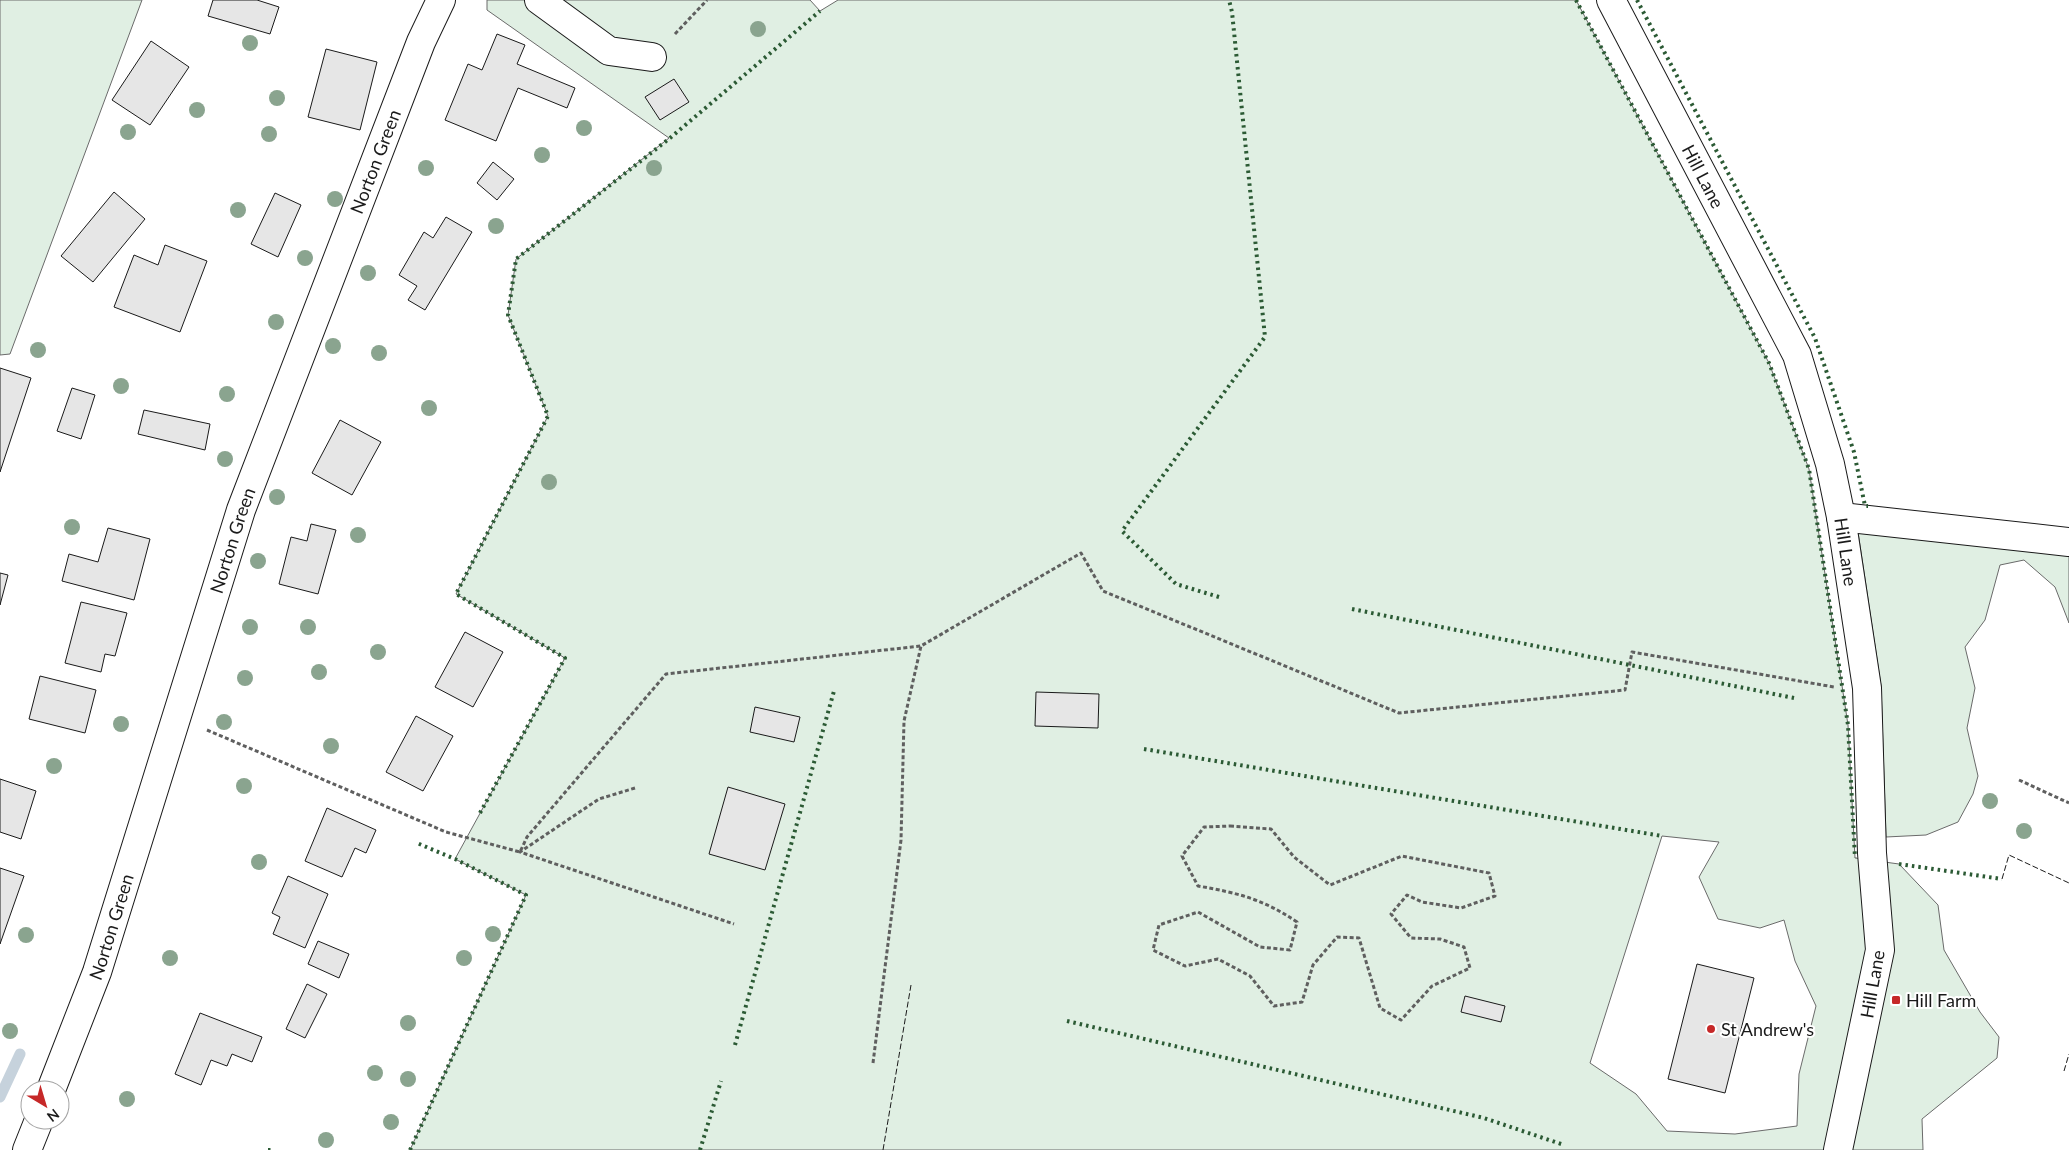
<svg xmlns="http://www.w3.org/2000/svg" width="2069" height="1150" viewBox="0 0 2069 1150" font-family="Lato,sans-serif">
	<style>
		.green { fill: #e0efe3; stroke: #6a6a6a; fill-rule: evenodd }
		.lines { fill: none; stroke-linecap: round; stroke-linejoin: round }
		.stream { stroke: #c6d2dc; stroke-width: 11 }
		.building { fill: #e6e6e6; stroke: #1a1a1a }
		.minor-casing { stroke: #1a1a1a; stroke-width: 30 }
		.major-casing { stroke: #1a1a1a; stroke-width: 30 }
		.path { stroke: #5f5f5f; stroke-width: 3; stroke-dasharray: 4 2.5; stroke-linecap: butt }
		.minor { stroke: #fff; stroke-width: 28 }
		.major { stroke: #fff; stroke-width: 28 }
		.hedge { stroke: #2b5a34; stroke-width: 4; stroke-dasharray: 2.5 4; stroke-linecap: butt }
		.fence { stroke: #1a1a1a; stroke-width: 1; stroke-dasharray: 6 2.5; stroke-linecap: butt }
		.tree { fill: #8aa48f }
		.poi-dot { fill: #c62828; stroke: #fff; stroke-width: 2 }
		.labels { text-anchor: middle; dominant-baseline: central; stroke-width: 4; stroke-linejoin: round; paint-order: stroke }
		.street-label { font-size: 18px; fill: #1a1a1a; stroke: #fff }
		.poi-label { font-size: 18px; fill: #1a1a1a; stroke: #fff; text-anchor: start }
	</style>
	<rect width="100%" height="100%" fill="#fff"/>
	<g class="green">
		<path d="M0 0H142L10 354 0 355Z"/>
		<path d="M487 0H810L820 11 838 0H1576L1769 363 1809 469 1848 725 1855 858 1899 864 1938 905 1944 950 1980 1012 1999 1037 1997 1058 1922 1119 1923 1150H410L526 895 455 859 565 658 456 594 548 416 508 315 516 259 669 138 487 10ZM1662 836 1719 842 1699 877 1718 919 1760 928 1784 920 1795 961 1816 1006 1799 1074 1797 1126 1735 1134 1667 1131 1636 1094 1590 1063Z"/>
		<path d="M1858 532 2069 553V623L2055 587 2024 560 2000 565 1985 620 1965 647 1975 688 1967 728 1978 776 1973 794 1958 822 1926 835 1886 837 1881 686Z"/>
	</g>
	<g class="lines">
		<path class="stream" d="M0 1097 20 1054"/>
	</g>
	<g class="building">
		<path d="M213 0H257L279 7 270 34 208 16Z"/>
		<path d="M497 34 525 45 517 64 575 88 567 108 518 88 496 141 445 120 468 64 482 70Z"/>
		<path d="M151 41 189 67 150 125 112 100Z"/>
		<path d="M326 49 377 62 360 130 308 117Z"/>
		<path d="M674 79 689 102 660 120 645 97Z"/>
		<path d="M493 162 514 179 497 200 477 183Z"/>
		<path d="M114 192 145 219 93 282 61 256Z"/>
		<path d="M275 193 301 205 278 257 251 244Z"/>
		<path d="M446 217 472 232 425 310 408 300 417 286 399 275 424 232 433 238Z"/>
		<path d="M165 245 207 261 180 332 114 307 134 255 158 265Z"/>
		<path d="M0 368 31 378 0 472Z"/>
		<path d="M72 388 95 395 81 439 57 431Z"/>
		<path d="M144 410 210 424 205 450 138 434Z"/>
		<path d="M340 420 381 442 352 495 312 473Z"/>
		<path d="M311 524 336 530 318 594 279 584 291 537 307 541Z"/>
		<path d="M108 528 150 539 134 600 62 581 69 554 98 562Z"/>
		<path d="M0 573 8 575 0 605Z"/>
		<path d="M81 602 127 613 115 656 105 654 101 672 65 663Z"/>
		<path d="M465 632 503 652 473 707 435 687Z"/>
		<path d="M40 676 96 690 85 733 29 719Z"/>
		<path d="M1036 692 1099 694 1098 728 1035 726Z"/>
		<path d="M755 707 800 717 794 742 750 732Z"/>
		<path d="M416 716 453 736 423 791 386 772Z"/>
		<path d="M0 779 36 791 21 839 0 832Z"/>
		<path d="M728 787 785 804 765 870 709 854Z"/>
		<path d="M327 808 376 830 366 853 355 848 342 877 305 861Z"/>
		<path d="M0 868 24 876 0 944Z"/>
		<path d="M288 876 328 894 305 948 273 934 280 917 272 913Z"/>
		<path d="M318 941 349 954 339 978 308 964Z"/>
		<path d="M1697 964 1754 978 1725 1093 1668 1079Z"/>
		<path d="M307 984 327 994 305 1038 286 1029Z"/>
		<path d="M1465 996 1505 1006 1501 1022 1461 1012Z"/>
		<path d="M200 1013 262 1037 252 1062 232 1054 227 1066 211 1060 201 1085 175 1074Z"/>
	</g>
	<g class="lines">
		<g class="minor-casing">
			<g id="minor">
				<path d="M539 0 609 51 652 57"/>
				<path d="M1841 517 2069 542"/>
				<path id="s1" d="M51 1090 97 972 241 510 421 42 441 0"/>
				<path d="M27 1150 39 1120"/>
			</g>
		</g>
		<g class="major-casing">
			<g id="major">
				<path id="s2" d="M1611 0 1797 355 1830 464 1841 517 1867 688 1872 853 1880 950 1838 1150"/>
			</g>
		</g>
		<g class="path">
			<path d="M675 34 707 0"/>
			<path d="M207 730 446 832 520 852 527 837 666 674 921 646 1081 553 1103 591 1399 713 1625 690 1632 652 1834 687"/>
			<path d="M2019 780 2069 803"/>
			<path d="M635 788 599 799 520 852 734 924"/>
			<path d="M1230 826 1271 829 1294 857 1330 885 1402 856 1489 873 1495 896 1461 908 1422 902 1407 895 1391 914 1411 938 1440 939 1464 947 1470 968 1432 986 1401 1020 1380 1008 1359 938 1337 937 1313 965 1302 1002 1274 1006 1250 976 1218 959 1185 966 1153 950 1159 925 1198 912 1260 947 1290 950 1297 922C1263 899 1238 893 1198 886L1182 856 1204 827Z"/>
			<path d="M873 1063 901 840 904 721 921 646"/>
		</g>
		<use href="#minor" class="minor"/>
		<use href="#major" class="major"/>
		<g class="hedge">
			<path d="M1576 0 1769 363 1809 469 1848 725 1855 858"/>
			<path d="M1637 0 1815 338 1854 452 1865 506H1868"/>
			<path d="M1219 597 1176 584 1122 531 1265 337 1232 12 1229 0"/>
			<path d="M1352 609 1794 698"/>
			<path d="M1144 749 1662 836"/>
			<path d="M480 813 565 658 456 594 548 416 508 315 516 259 670 138 820 11"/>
			<path d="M1899 864 2002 879"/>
			<path d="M1067 1021 1484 1118 1564 1145"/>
			<path d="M735 1045 834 691"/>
			<path d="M268 1150H273"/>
			<path d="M410 1150 526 895 455 859 417 843"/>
			<path d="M700 1150 721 1081"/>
		</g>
		<g class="fence">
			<path d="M2002 879 2009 855 2069 883"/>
			<path d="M2064 1071 2069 1054"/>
			<path d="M883 1150 911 985"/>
		</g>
	</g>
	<g class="tree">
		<circle cx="758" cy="29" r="8"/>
		<circle cx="250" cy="43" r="8"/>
		<circle cx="277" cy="98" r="8"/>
		<circle cx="197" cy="110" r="8"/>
		<circle cx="584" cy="128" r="8"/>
		<circle cx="128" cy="132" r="8"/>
		<circle cx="269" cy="134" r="8"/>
		<circle cx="542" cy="155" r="8"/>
		<circle cx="426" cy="168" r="8"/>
		<circle cx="654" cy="168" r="8"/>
		<circle cx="335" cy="199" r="8"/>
		<circle cx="238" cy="210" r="8"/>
		<circle cx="496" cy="226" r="8"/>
		<circle cx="305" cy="258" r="8"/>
		<circle cx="368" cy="273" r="8"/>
		<circle cx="276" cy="322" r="8"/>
		<circle cx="333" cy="346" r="8"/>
		<circle cx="38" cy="350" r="8"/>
		<circle cx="379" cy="353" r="8"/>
		<circle cx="121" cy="386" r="8"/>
		<circle cx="227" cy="394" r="8"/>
		<circle cx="429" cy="408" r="8"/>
		<circle cx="225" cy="459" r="8"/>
		<circle cx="549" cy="482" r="8"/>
		<circle cx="277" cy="497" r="8"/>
		<circle cx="72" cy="527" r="8"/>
		<circle cx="358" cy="535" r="8"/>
		<circle cx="258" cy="561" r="8"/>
		<circle cx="250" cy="627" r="8"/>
		<circle cx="308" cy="627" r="8"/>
		<circle cx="378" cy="652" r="8"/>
		<circle cx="319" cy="672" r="8"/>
		<circle cx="245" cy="678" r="8"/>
		<circle cx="224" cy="722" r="8"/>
		<circle cx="121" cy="724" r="8"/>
		<circle cx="331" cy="746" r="8"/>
		<circle cx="54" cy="766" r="8"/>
		<circle cx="244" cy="786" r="8"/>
		<circle cx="1990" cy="801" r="8"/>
		<circle cx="2024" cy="831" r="8"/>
		<circle cx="259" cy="862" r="8"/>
		<circle cx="493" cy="934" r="8"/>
		<circle cx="26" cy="935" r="8"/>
		<circle cx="170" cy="958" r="8"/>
		<circle cx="464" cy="958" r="8"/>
		<circle cx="408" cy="1023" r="8"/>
		<circle cx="10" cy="1031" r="8"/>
		<circle cx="375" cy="1073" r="8"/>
		<circle cx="408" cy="1079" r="8"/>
		<circle cx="127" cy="1099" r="8"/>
		<circle cx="391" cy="1122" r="8"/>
		<circle cx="326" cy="1140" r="8"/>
	</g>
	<g class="poi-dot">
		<rect x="1891" y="995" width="10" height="10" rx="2.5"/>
		<circle cx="1711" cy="1029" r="5"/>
	</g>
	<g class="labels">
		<g class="street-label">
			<text stroke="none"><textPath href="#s1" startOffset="984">Norton Green</textPath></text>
			<text stroke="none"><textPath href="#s2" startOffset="199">Hill Lane</textPath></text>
			<text stroke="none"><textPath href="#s1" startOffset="579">Norton Green</textPath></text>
			<text stroke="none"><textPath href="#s2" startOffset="604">Hill Lane</textPath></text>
			<text stroke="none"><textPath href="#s1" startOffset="174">Norton Green</textPath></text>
			<text transform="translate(1872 984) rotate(-80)">Hill Lane</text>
		</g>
		<g class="poi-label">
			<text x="1906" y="1000">Hill Farm</text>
			<text x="1721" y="1029">St Andrew's</text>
		</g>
	</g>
	<g transform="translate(45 1105) rotate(142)"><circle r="24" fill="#ffffff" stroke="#a3a3a3"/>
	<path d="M0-4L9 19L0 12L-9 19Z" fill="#c62828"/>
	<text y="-8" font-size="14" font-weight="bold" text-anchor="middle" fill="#1a1a1a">N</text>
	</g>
</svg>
